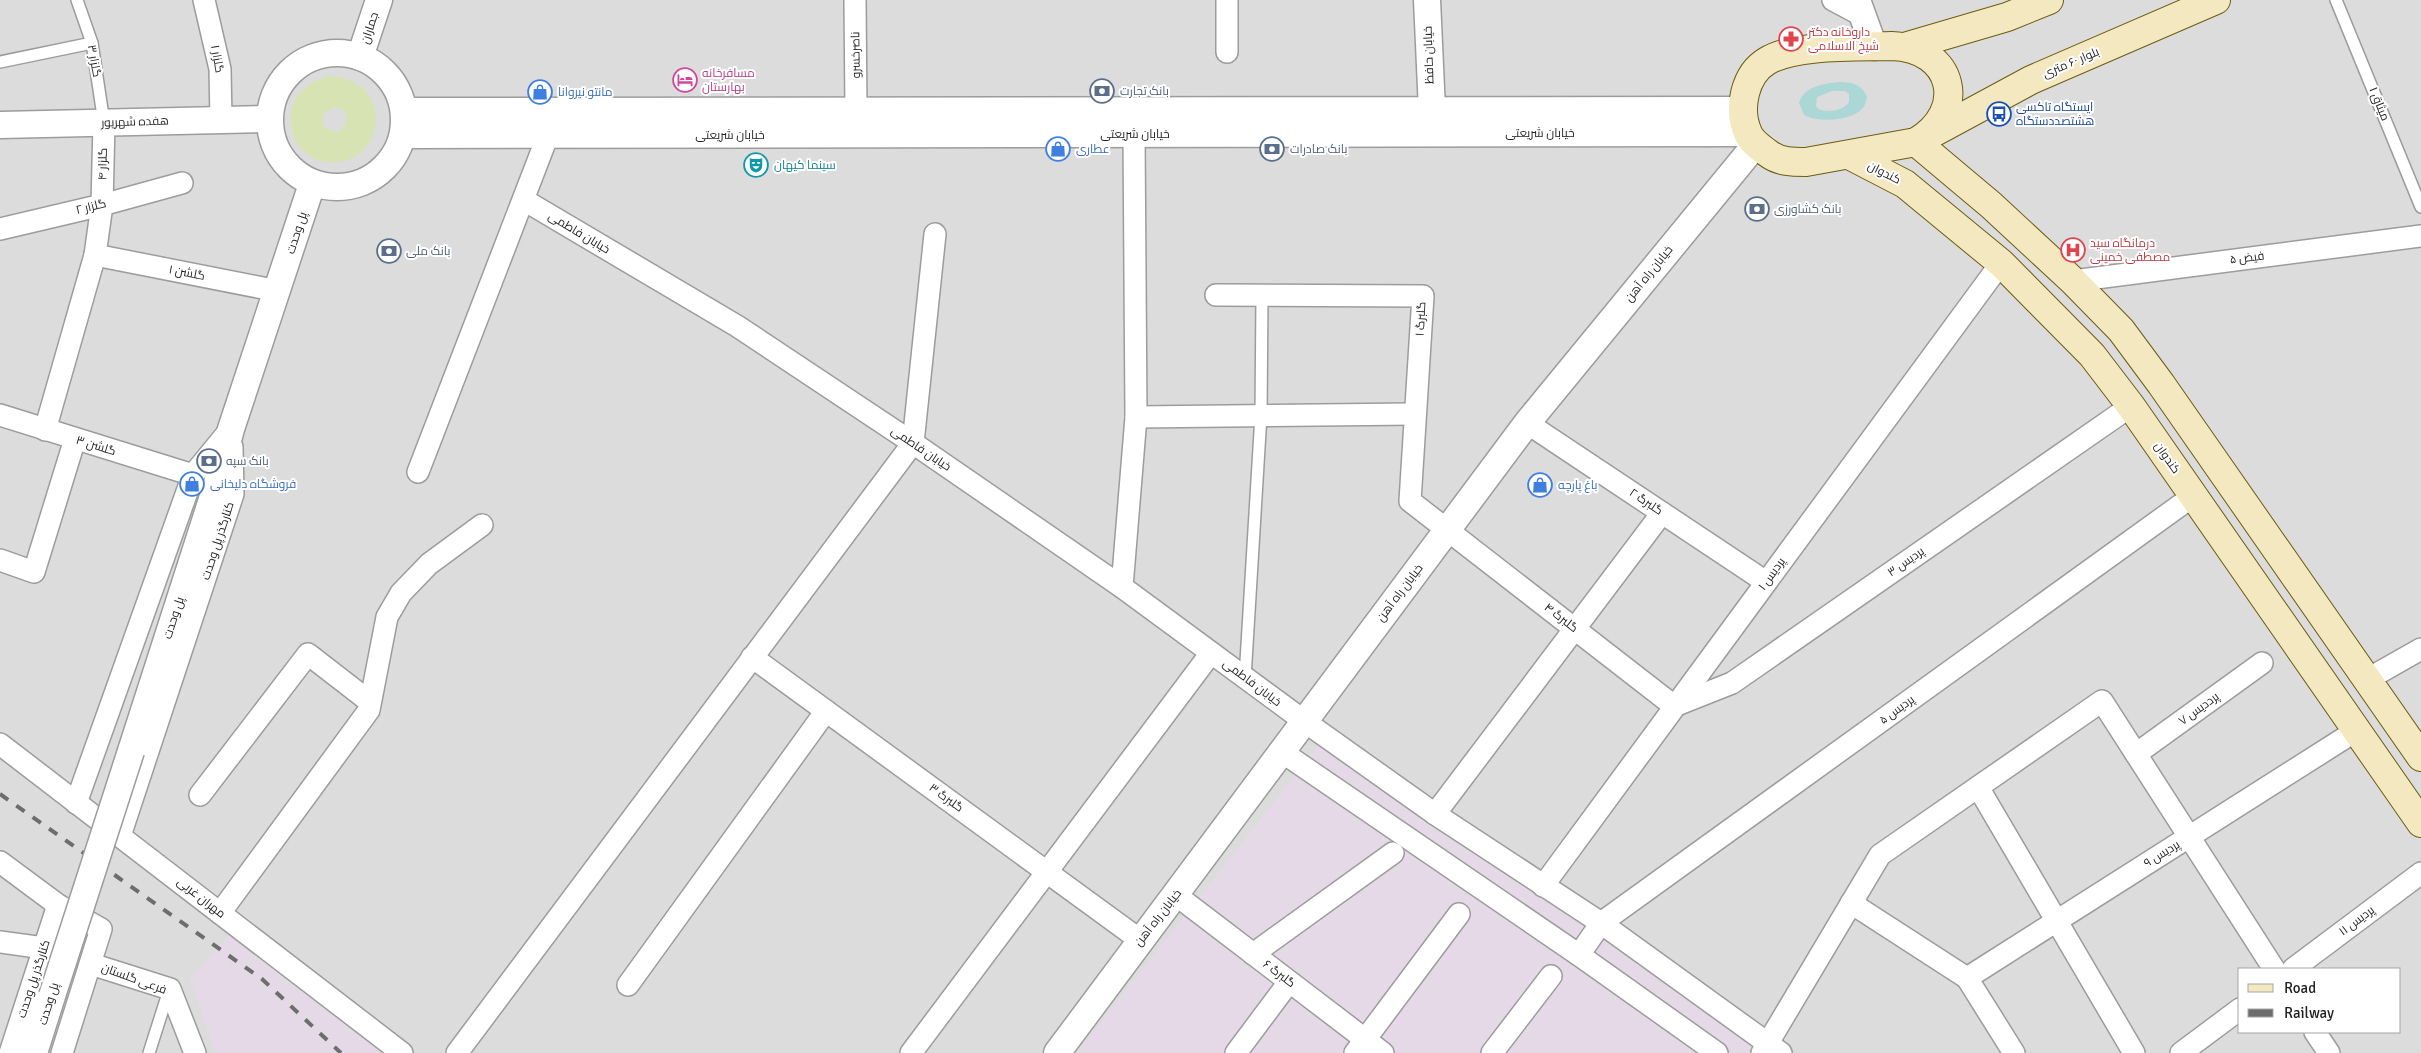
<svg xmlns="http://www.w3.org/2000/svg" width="2421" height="1053" viewBox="0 0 2421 1053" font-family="Signika,Cairo,sans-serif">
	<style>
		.residential { fill: #dddcdc; fill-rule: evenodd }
		.industrial { fill: #e6d9e7 }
		.grass { fill: #d7e3b2; fill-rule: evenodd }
		.water { fill: #abd7d6; fill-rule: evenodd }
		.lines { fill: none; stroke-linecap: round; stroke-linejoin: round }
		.service-casing { stroke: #9c9c9c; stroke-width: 14 }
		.minor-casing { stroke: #9c9c9c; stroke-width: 24 }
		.tertiary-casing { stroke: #9c9c9c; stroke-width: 29 }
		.secondary-casing { stroke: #6b5d11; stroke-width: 30 }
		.service { stroke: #fff; stroke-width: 11 }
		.minor { stroke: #fff; stroke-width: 21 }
		.tertiary { stroke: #fff; stroke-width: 26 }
		.secondary { stroke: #f3e8c0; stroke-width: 28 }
		.rail { stroke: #6d6d6d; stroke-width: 4; stroke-dasharray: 10 10; stroke-linecap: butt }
		.tertiary-bridge-casing { stroke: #9c9c9c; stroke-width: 29; stroke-linecap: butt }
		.tertiary-bridge { stroke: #fff; stroke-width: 26 }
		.labels { text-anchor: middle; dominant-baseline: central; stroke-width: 4; stroke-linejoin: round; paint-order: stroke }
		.street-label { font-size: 12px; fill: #1f1f1f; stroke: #fff }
		.health-label { font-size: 12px; fill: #be3a42; stroke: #fff; text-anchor: start }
		.hotel-label { font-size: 12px; fill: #b23c85; stroke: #fff; text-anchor: start }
		.service-label { font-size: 12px; fill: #4e5e75; stroke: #fff; text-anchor: start }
		.shop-label { font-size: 12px; fill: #366cbe; stroke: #fff; text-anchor: start }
		.transit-label { font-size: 12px; fill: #164399; stroke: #fff; text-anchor: start }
		.culture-label { font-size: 12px; fill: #0d838f; stroke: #fff; text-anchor: start }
	</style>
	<rect width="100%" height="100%" fill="#efeae6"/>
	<path class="residential" d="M0 0H2421V1053H0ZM2240 969H2400V1032H2240Z"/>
	<g class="industrial">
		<path d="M1332 729 1758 1046 1754 1053H1077Z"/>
		<path d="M228 936 386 1053H216L190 980Z"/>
	</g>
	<path class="grass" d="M328 76C399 78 386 173 322 161 312 159 300 150 296 141 282 109 297 86 328 76ZM334 107 342 109 347 116 344 128 336 132 325 128 322 121 324 113Z"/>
	<path class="water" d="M1838 82C1851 82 1862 84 1867 97 1866 101 1865 106 1862 109 1851 121 1818 123 1804 115L1799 103C1804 86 1823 84 1838 82ZM1832 91H1845L1849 94V102C1843 111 1828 113 1818 109L1816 106 1817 97Z"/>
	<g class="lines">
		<g class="service-casing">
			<g id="service">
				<path d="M77 0 92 43 104 123"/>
				<path d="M2336 0 2421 207"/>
				<path d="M0 62 92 43"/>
				<path d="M1245 678 1261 415 1262 295"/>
				<path d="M149 1053 169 990"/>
			</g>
		</g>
		<g class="minor-casing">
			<g id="minor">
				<path d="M204 0 220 69 221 120"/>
				<path d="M855 0 856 111"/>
				<path d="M1833 0 1863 16"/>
				<path d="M1227 52V0"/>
				<path d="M524 200 737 326 913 443 1122 587 1304 721 1435 814 1601 923 1781 1053"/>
				<path d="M0 229 102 205 182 183"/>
				<path d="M95 255 278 291"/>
				<path d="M2073 281 2421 236"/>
				<path d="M1216 295 1423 296 1410 501 1674 706 1732 683 2131 406"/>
				<path d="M0 415 193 475"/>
				<path d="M1136 417 1415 414"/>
				<path d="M1527 423 1766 582"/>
				<path d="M45 430 95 255 102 205 104 123"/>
				<path d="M418 472 548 135"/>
				<path d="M0 560 34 572 75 439"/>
				<path d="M1122 587 1136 417 1134 134"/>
				<path d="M752 657 1140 940"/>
				<path d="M2368 679 2421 649"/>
				<path d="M0 744 402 1053"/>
				<path d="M1282 752 1579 955 1717 1053"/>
				<path d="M2136 754 2262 663"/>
				<path d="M1978 787 2134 1053"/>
				<path d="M200 795 308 654 370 702"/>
				<path d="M76 803 193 475 229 431"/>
				<path d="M1435 814 1662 513"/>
				<path d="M120 836 233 494 232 447"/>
				<path d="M0 862 58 905 101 929 62 1053"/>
				<path d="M1543 886 2001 263"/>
				<path d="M1176 895 1383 1053"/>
				<path d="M1851 903 1967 978 2014 1053"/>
				<path d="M220 913 369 710 387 617 401 593 429 564 482 525"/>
				<path d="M0 942 44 948"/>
				<path d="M1253 954 1393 853"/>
				<path d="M1579 955 1601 923 2193 496"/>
				<path d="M91 964 170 989 195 1053"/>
				<path d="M2293 969 2421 873"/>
				<path d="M1967 978 2357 730"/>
				<path d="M628 985 826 711"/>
				<path d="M2315 1032 2329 1053"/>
				<path d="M10 1053 58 905"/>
				<path d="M457 1053 913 443 935 234"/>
				<path d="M911 1053 1211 653"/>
				<path d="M1236 1053 1289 982"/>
				<path d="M1355 1053 1459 914"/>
				<path d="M1492 1053 1551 976"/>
				<path d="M1762 1053 1880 855 2102 701 2274 969"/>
				<path d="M2181 1053 2240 1009"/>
			</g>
		</g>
		<g class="tertiary-casing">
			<g id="tertiary">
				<path d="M1427 0 1432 110"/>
				<path d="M1857 0 1874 47"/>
				<circle cx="337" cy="120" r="67"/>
				<path d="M360 57 379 0"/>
				<path d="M404 111 1743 110"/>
				<path d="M0 125 269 119"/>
				<path d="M403 135 1748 133"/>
				<path d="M131 751 216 487 231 429 312 184"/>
				<path d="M34 1053 52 996"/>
				<path d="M1057 1053 1527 423 1756 144"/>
			</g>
		</g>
		<g class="secondary-casing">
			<g id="secondary">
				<path d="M1892 46C1954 48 1969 111 1916 142L1806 162C1793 162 1780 162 1769 154 1762 149 1751 141 1748 133 1737 109 1745 74 1767 61 1795 44 1859 47 1892 46Z"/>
				<path d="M1908 46 2007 17 2049 0"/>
				<path d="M1931 134 2031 80 2216 0"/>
				<path d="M1916 142 1991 205 2073 281 2121 330 2161 384 2421 757"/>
				<path d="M1849 155 1905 184 2001 263 2092 355 2131 406 2421 823"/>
			</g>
		</g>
		<use href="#service" class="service"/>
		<use href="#minor" class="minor"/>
		<use href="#tertiary" class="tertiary"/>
		<use href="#secondary" class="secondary"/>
		<path class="rail" d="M0 794 262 979 341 1053"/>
		<g class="tertiary-bridge-casing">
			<path id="tertiary-bridge" d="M52 996 131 751"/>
		</g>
		<use href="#tertiary-bridge" class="tertiary-bridge"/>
	</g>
	<defs>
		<g id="pharmacy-ring" transform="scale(1.25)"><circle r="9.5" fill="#fff" stroke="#e0444e" stroke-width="1.5"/><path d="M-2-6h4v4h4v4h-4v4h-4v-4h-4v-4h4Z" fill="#e0444e"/></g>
		<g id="hotel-ring" transform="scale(1.25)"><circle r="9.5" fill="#fff" stroke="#d1479c" stroke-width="1.5"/><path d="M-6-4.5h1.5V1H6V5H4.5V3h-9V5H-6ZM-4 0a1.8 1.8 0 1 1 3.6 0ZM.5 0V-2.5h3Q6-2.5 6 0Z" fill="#d1479c"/></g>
		<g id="bank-ring" transform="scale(1.25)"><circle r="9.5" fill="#fff" stroke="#5c6f8a" stroke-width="1.5"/><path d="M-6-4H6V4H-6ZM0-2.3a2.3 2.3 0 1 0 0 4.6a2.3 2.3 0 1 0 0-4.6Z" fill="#5c6f8a"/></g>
		<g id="shop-ring" transform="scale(1.25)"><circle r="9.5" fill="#fff" stroke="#3f7fe0" stroke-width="1.5"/><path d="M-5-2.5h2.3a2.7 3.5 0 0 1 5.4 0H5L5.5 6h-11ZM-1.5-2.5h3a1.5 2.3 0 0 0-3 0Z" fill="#3f7fe0"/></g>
		<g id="bus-ring" transform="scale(1.25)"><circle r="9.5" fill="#fff" stroke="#1a4fb4" stroke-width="1.5"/><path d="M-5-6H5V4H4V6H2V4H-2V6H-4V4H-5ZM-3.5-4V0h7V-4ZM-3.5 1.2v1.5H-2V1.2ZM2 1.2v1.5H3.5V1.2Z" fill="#1a4fb4"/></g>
		<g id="theatre-ring" transform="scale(1.25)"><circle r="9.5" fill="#fff" stroke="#0f9aa8" stroke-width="1.5"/><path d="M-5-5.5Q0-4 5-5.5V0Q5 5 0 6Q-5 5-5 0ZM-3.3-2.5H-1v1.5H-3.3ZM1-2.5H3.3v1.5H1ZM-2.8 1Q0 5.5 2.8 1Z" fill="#0f9aa8"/></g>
		<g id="hospital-ring" transform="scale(1.25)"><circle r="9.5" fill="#fff" stroke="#e0444e" stroke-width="1.5"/><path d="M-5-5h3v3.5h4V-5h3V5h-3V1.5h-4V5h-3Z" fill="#e0444e"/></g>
	</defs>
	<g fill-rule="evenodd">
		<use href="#pharmacy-ring" x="1791" y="39"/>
		<use href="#hotel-ring" x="685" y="80"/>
		<use href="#bank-ring" x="1102" y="91"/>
		<use href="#shop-ring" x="540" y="92"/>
		<use href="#bus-ring" x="1999" y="114"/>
		<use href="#shop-ring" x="1058" y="149"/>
		<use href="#bank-ring" x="1272" y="149"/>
		<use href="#theatre-ring" x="756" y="165"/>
		<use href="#bank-ring" x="1757" y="209"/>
		<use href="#hospital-ring" x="2073" y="250"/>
		<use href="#bank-ring" x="389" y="251"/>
		<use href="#bank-ring" x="209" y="461"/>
		<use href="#shop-ring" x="192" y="484"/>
		<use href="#shop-ring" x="1540" y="485"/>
	</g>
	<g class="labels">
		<g class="street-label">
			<text transform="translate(370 28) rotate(-72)">جماران</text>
			<text transform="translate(856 55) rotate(-91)">ناصرخسرو</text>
			<text transform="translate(1429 55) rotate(-92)">خیابان حافظ</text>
			<text transform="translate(217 59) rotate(80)">گلزار ۱</text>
			<text transform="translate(94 61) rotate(80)">گلزار ۳</text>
			<text transform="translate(2071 63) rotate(-23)">بلوار ۶۰ متری</text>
			<text transform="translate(2379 104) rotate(68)">میثاق ۱</text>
			<text transform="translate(135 122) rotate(-2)">هفده شهریور</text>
			<text x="1540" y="133">خیابان شریعتی</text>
			<text x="1135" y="134">خیابان شریعتی</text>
			<text x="730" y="135">خیابان شریعتی</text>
			<text transform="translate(103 164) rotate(-89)">گلزار ۴</text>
			<text transform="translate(1884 173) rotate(27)">کندوان</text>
			<text transform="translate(91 207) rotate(-14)">گلزار ۲</text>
			<text transform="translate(297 233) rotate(-72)">پل وحدت</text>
			<text transform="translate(579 233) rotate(31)">خیابان فاطمی</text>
			<text transform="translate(2247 258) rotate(-7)">فیض ۵</text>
			<text transform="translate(187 273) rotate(11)">گلشن ۱</text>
			<text transform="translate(1649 274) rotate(-51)">خیابان راه آهن</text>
			<text transform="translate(1421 319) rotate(-87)">گلبرگ ۱</text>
			<text transform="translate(96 446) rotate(17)">گلشن ۳</text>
			<text transform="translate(921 449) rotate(34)">خیابان فاطمی</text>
			<text transform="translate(2167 458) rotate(55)">کندوان</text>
			<text transform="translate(1646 502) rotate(34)">گلبرگ ۲</text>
			<text transform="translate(218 541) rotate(-72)">کنارگذر پل وحدت</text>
			<text transform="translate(1906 562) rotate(-35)">پردیس ۳</text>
			<text transform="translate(1772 574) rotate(-54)">پردیس ۱</text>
			<text transform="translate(1400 593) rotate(-53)">خیابان راه آهن</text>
			<text transform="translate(174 618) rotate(-72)">پل وحدت</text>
			<text transform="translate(1561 618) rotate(38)">گلبرگ ۴</text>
			<text transform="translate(1252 683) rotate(37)">خیابان فاطمی</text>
			<text transform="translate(2199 709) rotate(-36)">پرددیس ۷</text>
			<text transform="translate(1897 710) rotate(-36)">پردیس ۵</text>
			<text transform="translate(946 798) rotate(36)">گلبرگ ۳</text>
			<text transform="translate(2162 854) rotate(-32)">پردیس ۹</text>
			<text transform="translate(201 898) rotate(38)">مهران غربی</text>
			<text transform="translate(1158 918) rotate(-52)">خیابان راه آهن</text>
			<text transform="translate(2357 921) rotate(-37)">پردیس ۱۱</text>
			<text transform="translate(1279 974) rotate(37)">گلبرگ ۶</text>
			<text transform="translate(34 979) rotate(-72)">کنارگذر پل وحدت</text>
			<text transform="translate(134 979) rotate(20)">فرعی گلستان</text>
			<text transform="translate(49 1004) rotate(-73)">پل وحدت</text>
		</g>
		<g class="health-label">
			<text x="1808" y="32">داروخانه دکتر<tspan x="1808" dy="14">شیخ الاسلامی</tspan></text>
			<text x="2090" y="243">درمانگاه سید<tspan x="2090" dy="14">مصطفی خمینی</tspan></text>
		</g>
		<g class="hotel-label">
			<text x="702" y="73">مسافرخانه<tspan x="702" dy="14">بهارستان</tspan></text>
		</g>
		<g class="service-label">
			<text x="1120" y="91">بانک تجارت</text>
			<text x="1290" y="149">بانک صادرات</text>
			<text x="1774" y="209">بانک کشاورزی</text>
			<text x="406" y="251">بانک ملی</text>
			<text x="226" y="461">بانک سپه</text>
		</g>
		<g class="shop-label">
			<text x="558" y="92">مانتو نیروانا</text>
			<text x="1076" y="149">عطاری</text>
			<text x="210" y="484">فروشگاه دلیخانی</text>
			<text x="1558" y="485">باغ پارچه</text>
		</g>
		<g class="transit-label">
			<text x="2016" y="107">ایستگاه تاکسی<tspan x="2016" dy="14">هشتصددستگاه</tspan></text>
		</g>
		<g class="culture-label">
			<text x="774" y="165">سینما کیهان</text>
		</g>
	</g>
	<rect x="2238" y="968" width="162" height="65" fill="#ffffff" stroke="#a5a5a5"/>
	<rect x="2248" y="984" width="25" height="8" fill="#f3e8c0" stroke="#a5a5a5"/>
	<text x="2284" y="993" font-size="15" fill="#1f1f1f">Road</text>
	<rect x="2248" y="1009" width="25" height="8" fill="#6d6d6d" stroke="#a5a5a5"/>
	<text x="2284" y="1018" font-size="15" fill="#1f1f1f">Railway</text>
</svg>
